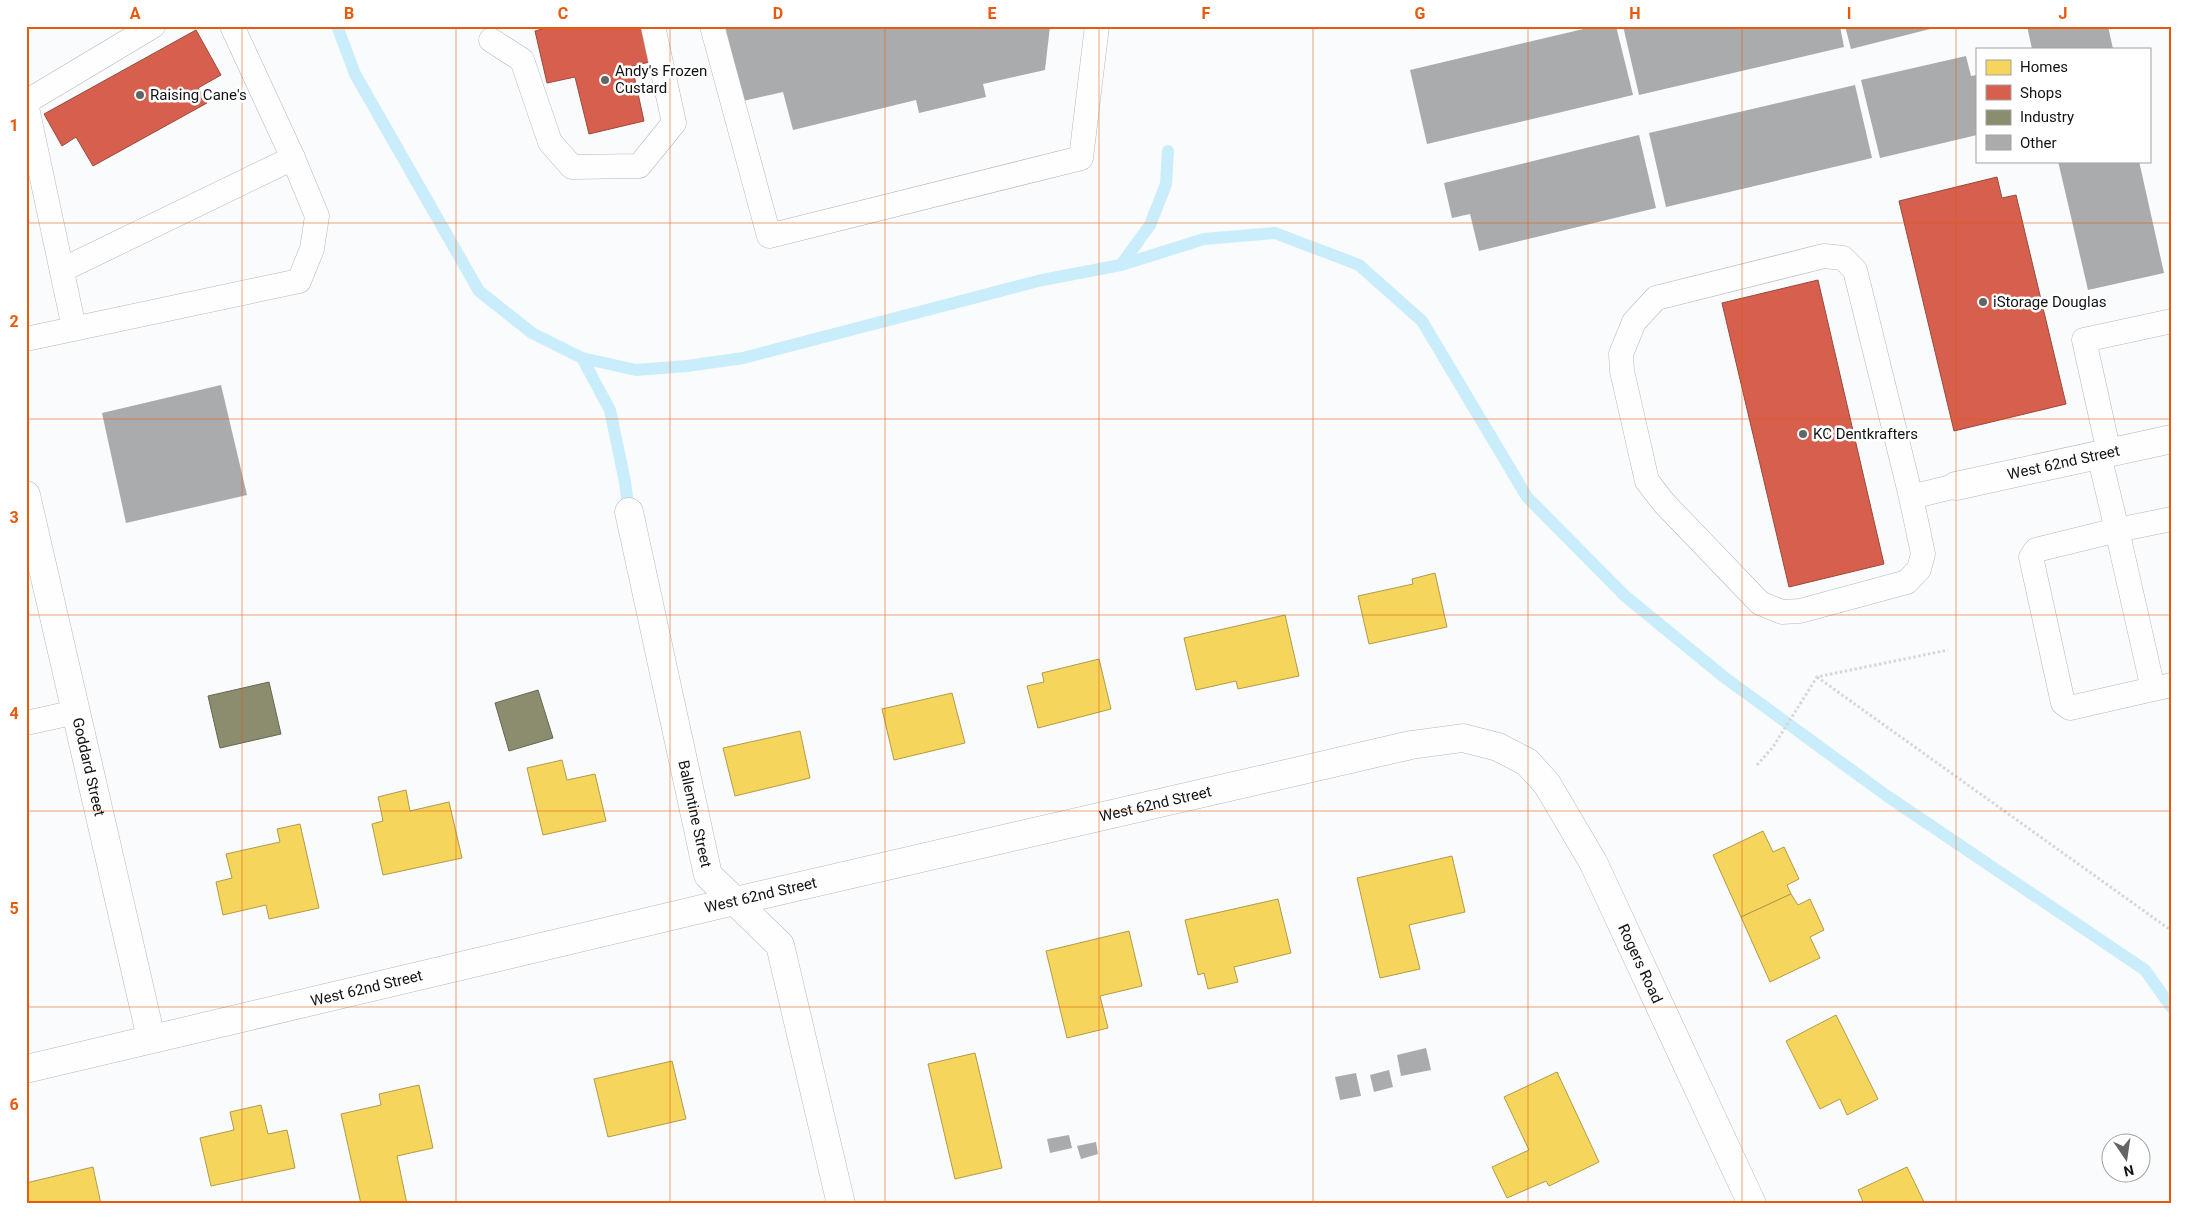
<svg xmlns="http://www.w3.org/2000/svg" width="2198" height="1230" viewBox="0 0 2198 1230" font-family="Roboto,sans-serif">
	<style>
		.homes { fill: #f6d55c; stroke: #b29b46 }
		.shops { fill: #d6604d; stroke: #9b493c }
		.industry { fill: #8c8c6e; stroke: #676853 }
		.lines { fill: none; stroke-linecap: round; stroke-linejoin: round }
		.stream { stroke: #c9edfa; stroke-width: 12 }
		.building { fill: #a9abac }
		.service-casing { stroke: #b6b8b9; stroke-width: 25 }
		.minor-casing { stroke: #b6b8b9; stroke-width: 29 }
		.path { stroke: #d7d7d8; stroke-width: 3; stroke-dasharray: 2.5 2.5; stroke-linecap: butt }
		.service { stroke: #fefeff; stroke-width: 24 }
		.minor { stroke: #fefeff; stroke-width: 28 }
		.grid { fill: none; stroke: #e8590c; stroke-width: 1; stroke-opacity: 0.55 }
		.poi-dot { fill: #636466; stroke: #fff; stroke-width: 2 }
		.labels { text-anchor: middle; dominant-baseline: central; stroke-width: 5; stroke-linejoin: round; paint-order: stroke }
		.poi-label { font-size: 15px; fill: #121314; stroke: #fff; text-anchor: start }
		.street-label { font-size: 15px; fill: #121314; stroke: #fff }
		.neatline { fill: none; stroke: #e8590c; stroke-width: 2 }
		.grid-label { font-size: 16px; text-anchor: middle; font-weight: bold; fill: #e8590c }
	</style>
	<rect width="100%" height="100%" fill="#f9fbfd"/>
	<g class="homes">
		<path d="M1435 573 1447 627 1369 644 1358 596 1413 584 1412 579Z"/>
		<path d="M1285 615 1299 676 1238 689 1236 681 1196 690 1184 638Z"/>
		<path d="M1099 659 1111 709 1038 728 1027 686 1044 682 1042 673Z"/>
		<path d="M952 693 965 743 894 760 882 709Z"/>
		<path d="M800 731 810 778 735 796 723 748Z"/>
		<path d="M562 760 567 780 595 774 606 821 543 835 527 768Z"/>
		<path d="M406 790 410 811 449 802 462 858 383 875 372 824 383 821 378 797Z"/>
		<path d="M300 824 319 908 269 919 266 905 223 915 216 882 232 878 226 854 280 842 277 829Z"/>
		<path d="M1763 831 1773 852 1784 847 1799 879 1787 885 1791 894 1741 917 1713 855Z"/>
		<path d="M1452 856 1465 912 1409 925 1420 969 1380 978 1357 878Z"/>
		<path d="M1791 894 1798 905 1810 899 1824 930 1810 937 1820 958 1770 982 1741 917Z"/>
		<path d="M1278 899 1291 953 1234 967 1238 982 1208 989 1204 973 1198 975 1185 920Z"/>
		<path d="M1129 931 1142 986 1100 996 1108 1028 1067 1038 1046 951Z"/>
		<path d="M1836 1015 1878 1099 1847 1115 1840 1099 1820 1109 1786 1041Z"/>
		<path d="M975 1053 1002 1168 955 1179 928 1064Z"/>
		<path d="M672 1061 686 1119 608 1137 594 1079Z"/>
		<path d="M1557 1072 1599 1162 1549 1186 1546 1181 1507 1198 1492 1167 1529 1150 1504 1097Z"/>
		<path d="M419 1085 433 1148 397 1156 407 1204H361L341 1114 381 1105 379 1094Z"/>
		<path d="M261 1105 268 1134 287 1130 295 1168 211 1186 200 1138 234 1130 230 1112Z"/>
		<path d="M93 1167 101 1204H26V1183Z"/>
		<path d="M1907 1167 1925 1204H1864L1858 1190Z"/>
	</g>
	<g class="shops">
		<path d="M553 26H641L650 62 632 66 644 121 589 134 575 77 547 83 535 31Z"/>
		<path d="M196 30 221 75 198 88 207 103 93 166 76 137 62 146 44 114Z"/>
		<path d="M1997 177 2002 198 2016 195 2066 404 1954 431 1899 201Z"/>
		<path d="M1818 280 1884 564 1789 587 1722 303Z"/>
	</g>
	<g class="industry">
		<path d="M269 682 281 734 220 748 208 696Z"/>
		<path d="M538 690 553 738 509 751 495 703Z"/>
	</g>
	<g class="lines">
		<g class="stream">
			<path d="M337 26 355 74 479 291 532 333 582 358 636 370 687 366 743 358 1042 280 1121 265 1204 239 1275 233 1359 265 1422 321 1527 497 1625 596 1724 677 1887 796 2145 970 2172 1008"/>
			<path d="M1121 265 1150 225 1166 184 1168 151"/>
			<path d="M582 358 610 410 625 482 629 512"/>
		</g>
	</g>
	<g class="building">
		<path d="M725 26H1050L1045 70 983 84 986 97 919 113 916 100 793 130 783 92 743 101Z"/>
		<path d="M1596 26H1616L1633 95 1427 144 1410 70Z"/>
		<path d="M1623 26H1840L1844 47 1639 95Z"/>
		<path d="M1845 26H1938V27L1851 49Z"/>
		<path d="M2027 26H2108L2113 49H2032Z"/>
		<path d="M1966 56 1971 76 1977 75V135L1880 158 1861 80Z"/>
		<path d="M1855 85 1872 158 1666 207 1649 133Z"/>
		<path d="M1639 135 1656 208 1479 251 1470 214 1452 218 1444 183Z"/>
		<path d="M2058 161H2139L2164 273 2088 290Z"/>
		<path d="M221 385 247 495 126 523 102 413Z"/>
		<path d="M1426 1048 1431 1070 1401 1076 1397 1055Z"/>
		<path d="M1389 1070 1393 1087 1374 1092 1370 1075Z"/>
		<path d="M1356 1073 1361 1096 1340 1100 1335 1077Z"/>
		<path d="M1069 1135 1072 1148 1050 1153 1047 1139Z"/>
		<path d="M1096 1142 1098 1154 1081 1159 1077 1146Z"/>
	</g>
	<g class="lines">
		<g class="service-casing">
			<g id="service">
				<path d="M712 26 769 236 1081 158 1097 26"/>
				<path d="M491 40 522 60 550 142 572 167 639 166 674 123 653 26"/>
				<path d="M26 102 153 26"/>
				<path d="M26 103 74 328"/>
				<path d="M62 270 293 158"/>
				<path d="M26 339 299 281 312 249 317 216 293 158 232 26"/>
				<path d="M2109 453 2084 340 2172 321"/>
				<path d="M2099 455 2117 530 2172 519"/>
				<path d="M1911 497 1923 554 1919 569 1907 582 1800 611 1782 612 1760 603 1664 503 1647 481 1622 371 1621 354 1634 322 1656 298 1824 256 1843 258 1855 270 1911 497 1956 486"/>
				<path d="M2153 689 2070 708 2063 703 2031 557 2036 550 2117 530 2153 689 2172 685"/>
				<path d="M26 723 76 712"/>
			</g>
		</g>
		<g class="minor-casing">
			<g id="minor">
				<path id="s1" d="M1956 486 2172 439"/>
				<path id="s2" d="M26 495 151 1038"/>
				<path id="s3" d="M629 512 708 875 780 945 841 1204"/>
				<path id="s4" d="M26 1069 735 901 1411 745 1463 738 1498 747 1527 762 1547 784 1593 862 1752 1204"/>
			</g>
		</g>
		<g class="path">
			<path d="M1817 677 2172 931"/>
			<path d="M1757 765 1773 747 1817 677 1948 650"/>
		</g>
		<use href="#service" class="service"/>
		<use href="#minor" class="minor"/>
	</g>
	<path class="grid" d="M242 26V1204M456 26V1204M670 26V1204M885 26V1204M1099 26V1204M1313 26V1204M1528 26V1204M1742 26V1204M1956 26V1204M26 223H2172M26 419H2172M26 615H2172M26 811H2172M26 1007H2172"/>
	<g class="poi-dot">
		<circle cx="605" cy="80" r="5"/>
		<circle cx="140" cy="95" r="5"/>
		<circle cx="1983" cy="302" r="5"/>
		<circle cx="1803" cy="434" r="5"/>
	</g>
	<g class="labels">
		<g class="poi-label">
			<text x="615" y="71">Andy's Frozen<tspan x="615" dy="17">Custard</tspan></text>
			<text x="150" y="95">Raising Cane's</text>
			<text x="1993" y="302">iStorage Douglas</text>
			<text x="1813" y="434">KC Dentkrafters</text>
		</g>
		<g class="street-label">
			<text stroke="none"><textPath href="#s1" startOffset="110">West 62nd Street</textPath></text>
			<text stroke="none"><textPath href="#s2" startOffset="279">Goddard Street</textPath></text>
			<text stroke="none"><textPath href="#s4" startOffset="1160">West 62nd Street</textPath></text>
			<text stroke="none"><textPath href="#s3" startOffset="309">Ballentine Street</textPath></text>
			<text stroke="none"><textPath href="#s4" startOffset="755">West 62nd Street</textPath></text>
			<text stroke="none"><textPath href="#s4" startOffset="1776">Rogers Road</textPath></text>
			<text stroke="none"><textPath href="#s4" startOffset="350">West 62nd Street</textPath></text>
		</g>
	</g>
	<rect width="2198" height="1230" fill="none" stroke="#ffffff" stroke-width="55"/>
	<rect x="1976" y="48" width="175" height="115" fill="#ffffff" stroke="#a0a1a1"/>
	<rect x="1986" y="60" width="25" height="15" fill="#f6d55c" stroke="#a0a1a1"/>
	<text x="2020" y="72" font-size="15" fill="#121314">Homes</text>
	<rect x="1986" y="85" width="25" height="15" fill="#d6604d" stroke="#a0a1a1"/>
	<text x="2020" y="98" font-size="15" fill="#121314">Shops</text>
	<rect x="1986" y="110" width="25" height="15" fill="#8c8c6e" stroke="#a0a1a1"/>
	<text x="2020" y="122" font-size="15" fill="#121314">Industry</text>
	<rect x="1986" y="135" width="25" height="15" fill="#a9abac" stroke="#a0a1a1"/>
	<text x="2020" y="148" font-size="15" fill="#121314">Other</text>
	<g transform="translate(2126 1158) rotate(167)"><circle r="24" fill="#ffffff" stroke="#a0a1a1"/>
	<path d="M0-4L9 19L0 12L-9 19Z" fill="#636466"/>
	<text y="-8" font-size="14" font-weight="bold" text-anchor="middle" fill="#121314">N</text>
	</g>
	<rect x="28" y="28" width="2142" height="1174" class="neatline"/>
	<g class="grid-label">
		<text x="135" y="19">A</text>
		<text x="349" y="19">B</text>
		<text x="563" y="19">C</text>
		<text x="778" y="19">D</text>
		<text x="992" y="19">E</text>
		<text x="1206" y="19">F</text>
		<text x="1420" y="19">G</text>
		<text x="1635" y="19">H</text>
		<text x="1849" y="19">I</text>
		<text x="2063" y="19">J</text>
		<text x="14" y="131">1</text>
		<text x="14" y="327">2</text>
		<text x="14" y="523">3</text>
		<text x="14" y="719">4</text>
		<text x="14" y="914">5</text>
		<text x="14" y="1110">6</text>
	</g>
</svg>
